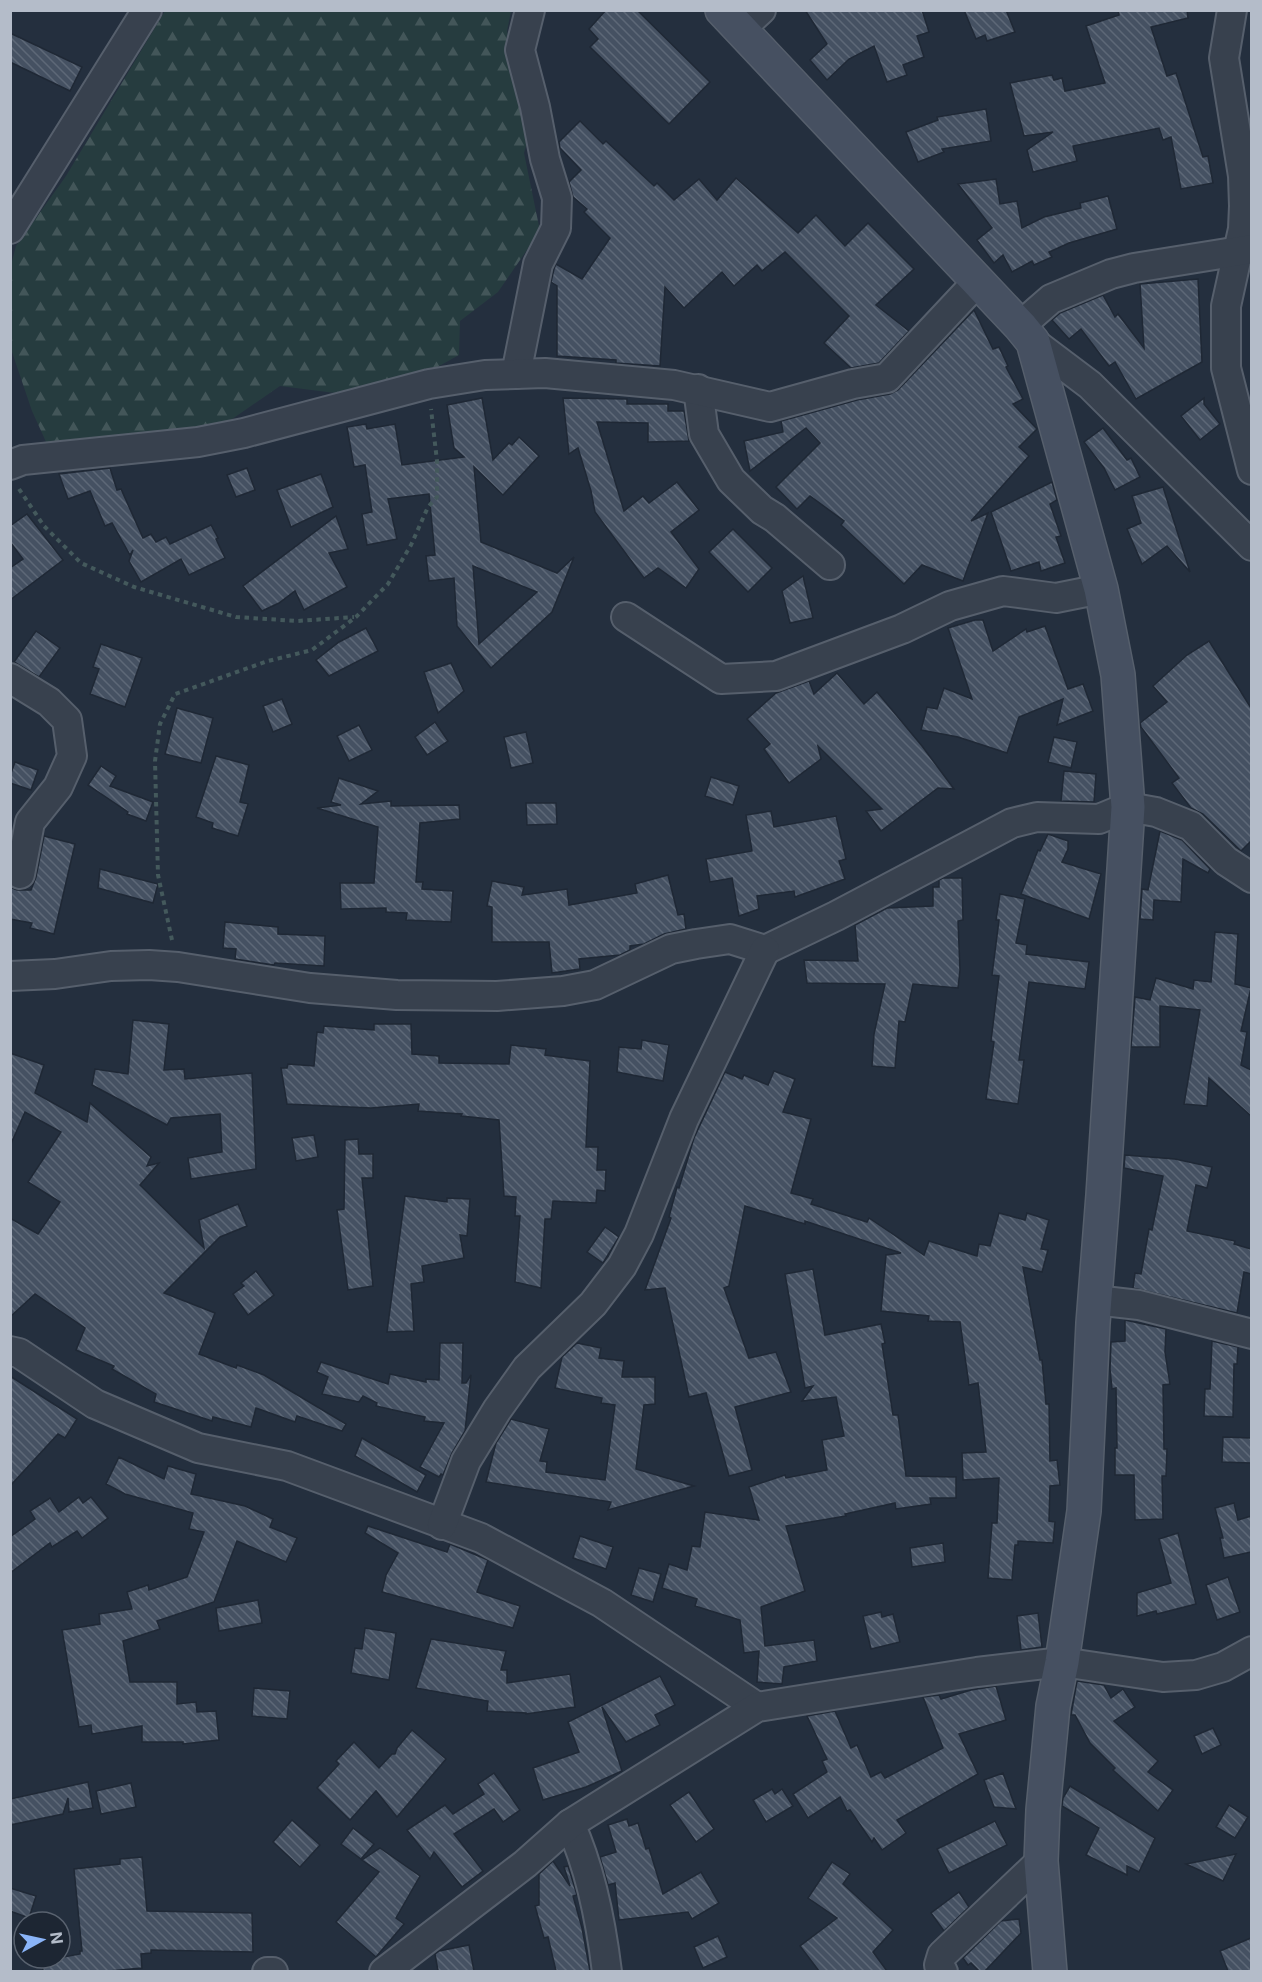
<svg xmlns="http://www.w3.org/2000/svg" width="1262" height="1982" viewBox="0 0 1262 1982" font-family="Inter,sans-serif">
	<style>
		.forest { fill: url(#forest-firs) }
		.building { fill: url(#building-back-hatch); stroke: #1f2835; stroke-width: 1.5; fill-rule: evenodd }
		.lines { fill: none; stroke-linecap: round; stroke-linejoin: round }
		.street-casing { stroke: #565f6c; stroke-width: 32 }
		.secondary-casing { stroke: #565f6c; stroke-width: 36 }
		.path { stroke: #44595c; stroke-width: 4; stroke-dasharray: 4.5 4.5; stroke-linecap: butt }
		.street { stroke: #38414e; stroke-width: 28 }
		.secondary { stroke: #465061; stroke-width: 33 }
	</style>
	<defs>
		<pattern id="forest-firs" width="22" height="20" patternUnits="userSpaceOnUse" patternTransform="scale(1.5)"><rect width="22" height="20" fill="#263c3f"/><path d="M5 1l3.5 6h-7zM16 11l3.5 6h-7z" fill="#435659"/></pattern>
		<pattern id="building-back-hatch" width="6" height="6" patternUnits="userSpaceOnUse" patternTransform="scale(1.5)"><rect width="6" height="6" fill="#455162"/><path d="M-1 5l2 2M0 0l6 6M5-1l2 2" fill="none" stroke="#5d6877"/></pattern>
	</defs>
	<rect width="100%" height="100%" fill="#242f3e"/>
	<path class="forest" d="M165 11H511L507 31 533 121 524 153 540 231 498 292 460 321 459 355 396 390 351 395 280 386 225 424 130 444H47L32 411 11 349 10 269 16 246 66 176Z"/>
	<g class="building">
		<path d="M606 10H637L710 82 669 124 590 47 598 39 589 29Z"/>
		<path d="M805 10H922L929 32 917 36 924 57 903 65 907 75 887 82 874 46 849 59 827 80 810 60 827 44Z"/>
		<path d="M964 10H1006L1015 32 987 41 985 35 976 39Z"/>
		<path d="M1118 10H1187L1188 18 1151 27 1167 76 1176 73 1203 157 1208 156 1213 183 1181 189 1171 137 1163 140 1159 128 1073 146 1077 161 1033 172 1027 150 1053 132 1024 136 1010 83 1052 75 1054 80 1062 78 1065 91 1105 83 1086 26 1119 15Z"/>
		<path d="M10 33 82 67 70 91 10 62Z"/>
		<path d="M986 109 991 141 942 149 944 152 918 162 906 132 938 120 937 117Z"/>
		<path d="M580 121 603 144 606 141 654 186 657 183 674 200 699 179 717 200 736 178 798 233 816 215 845 246 868 223 914 269 876 305 909 331 879 363 851 368 824 343 849 316 785 252 762 271 757 265 734 286 722 272 684 308 665 287 660 366 616 363V360L557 356V286L551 282 554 269 556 264 582 279 610 238 584 212 587 209 573 197 569 182 581 170 560 148 559 142Z"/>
		<path d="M996 179 1000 204 1017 201 1022 228 1044 217 1081 208 1080 203 1108 196 1117 229 1069 243 1049 252 1052 257 1034 265 1032 261 1012 272 1003 255 994 263 977 240 992 228 958 184Z"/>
		<path d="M1198 279 1202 362 1136 399 1115 362 1109 366 1081 329 1069 339 1052 320 1060 313 1103 295 1115 317 1118 314 1144 348 1140 284Z"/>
		<path d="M974 310 993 349 999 347 1008 366 1006 367 1023 399 1013 404 1037 429 1019 447 1029 456 971 521 988 513 963 581 922 565 904 584 841 525 844 521 810 496 797 509 776 487 820 443 806 428 750 471 744 441 783 432 781 421 857 400 890 394 898 390Z"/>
		<path d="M482 398 493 460 509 443 512 445 519 437 539 456 503 495 474 467 481 542 557 573 574 557 552 612 491 668 457 626 454 578 429 581 426 556 435 555 429 494 388 499 397 539 367 545 362 514 372 512 365 465 354 467 347 427 366 424 367 429 395 424 402 465 464 457 454 448 447 405ZM473 566 537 592 479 644Z"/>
		<path d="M563 398 627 399V404H668V411H684L689 441 648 442V423L597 422 624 511 643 496 649 503 677 482 699 510 671 532 699 569 686 588 658 568 644 578 595 512 591 491 578 448 569 454Z"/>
		<path d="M1204 398V404L1220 424 1200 440 1181 416Z"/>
		<path d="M1103 428 1127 460 1131 458 1140 477 1115 490 1104 468 1084 442Z"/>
		<path d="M110 468 117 490 121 489 143 538 151 534 156 542 166 537 170 544 211 525 218 538 216 539 225 558 189 575 181 559 141 582 129 561 133 550 130 555 112 523 105 526 90 491 68 499 59 474Z"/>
		<path d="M247 468 255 490 236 497 227 475Z"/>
		<path d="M321 474 333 507 291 527 277 490Z"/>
		<path d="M1052 482 1057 500 1050 504 1061 536 1056 537 1065 563 1041 571 1039 562 1011 571 991 512Z"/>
		<path d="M1163 487 1190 572 1167 546 1142 564 1127 529 1141 523 1132 496Z"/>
		<path d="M27 514 63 560 10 600V568L23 559 10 542V526Z"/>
		<path d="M336 516 348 549 329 553 347 587 304 610 295 591 279 603 262 611 243 586Z"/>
		<path d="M733 529 772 568 748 592 709 552Z"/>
		<path d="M803 576 813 618 790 623 782 591Z"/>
		<path d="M975 620H983L993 651 1026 629 1027 632 1045 626 1068 689 1083 684 1093 711 1057 725 1063 699 1019 717 1007 753 958 737 921 730 927 707 937 709 944 688 972 699 948 628Z"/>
		<path d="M366 628 378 651 329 676 316 660 339 642Z"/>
		<path d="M36 631 60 648 39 677 14 662Z"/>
		<path d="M1209 641 1251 708V841L1241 851 1203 814 1191 808 1172 783 1179 778 1141 727 1140 723 1167 702 1153 686 1187 655Z"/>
		<path d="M101 644 142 658 125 707 90 694 99 669 93 667Z"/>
		<path d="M451 663 464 691 438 713 424 672Z"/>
		<path d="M837 673 864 704 877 692 922 746 954 789 938 788 881 831 866 811 882 809 818 746 821 759 789 783 764 749 770 744 747 719 776 693 809 681 814 694Z"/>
		<path d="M282 699 292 724 273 732 263 706Z"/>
		<path d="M177 708 213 718 201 763 165 754Z"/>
		<path d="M435 722 448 741 427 755 415 737Z"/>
		<path d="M359 725 372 750 349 761 337 736Z"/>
		<path d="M526 732 533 763 511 768 504 737Z"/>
		<path d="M1054 737 1077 742 1071 768 1048 762Z"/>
		<path d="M216 756 249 765 240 802 248 804 238 836 212 828 213 823 196 817Z"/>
		<path d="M15 762 38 770 31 790 10 783V776Z"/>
		<path d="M101 766 116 776 110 786 153 802 146 821 127 814 128 812 88 785Z"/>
		<path d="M1064 771 1096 774 1094 802 1061 801Z"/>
		<path d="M711 777 739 786 733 805 705 796Z"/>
		<path d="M339 778 378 791 361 804 391 801V806L459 805 460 819 420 823 416 882H423L422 889 453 891 451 922 406 920 407 913 386 912V908L341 909 340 883H374L378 827 317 808 341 805 331 802Z"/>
		<path d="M526 803H556L557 824 527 825Z"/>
		<path d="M771 811 774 827 836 816 846 859 839 861 845 879 795 897 794 891 757 896 759 909 739 916 732 878 710 882 706 859 752 851 746 815Z"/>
		<path d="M1160 831 1182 840 1210 869 1208 873 1183 859 1181 902 1154 900 1153 920 1140 919 1142 889 1148 890Z"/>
		<path d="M1048 834 1068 841V849L1062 862 1101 874 1089 919 1021 894 1038 850 1040 851Z"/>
		<path d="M44 836 75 844 54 934 30 928 32 923 10 919V887L17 890H31L36 877Z"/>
		<path d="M100 869 158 884 153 903 98 888Z"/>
		<path d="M668 875 678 915 684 914 686 929 664 934 644 944 630 946V950L620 955 579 959 580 969 552 973 549 942H492V907L487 906 492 881 524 887 522 895 567 889 569 905 637 893 635 884Z"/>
		<path d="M943 878H962L963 920 958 921 960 970 958 988 913 984 905 1022 899 1021 895 1068 872 1066 874 1034 885 984 807 983 804 960 858 961 855 925 887 908 933 906V887H939V880Z"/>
		<path d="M1000 894 1025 899 1016 943 1027 945 1026 954 1089 962 1085 989 1029 982 1019 1060H1024L1018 1104 986 1099 994 1042 991 1041 999 976 992 975 999 920H996Z"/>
		<path d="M225 922 278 927V934L325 936 324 966 275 963 274 965 235 959 236 949 223 948Z"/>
		<path d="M1215 932 1238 934 1235 984 1251 988 1241 1031 1247 1032 1241 1065 1251 1070V1116L1209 1078 1207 1106 1184 1104 1200 1010 1160 1006V1047H1131L1135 997 1150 1000 1156 978 1193 989 1194 980 1211 982Z"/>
		<path d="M133 1020 169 1024 164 1070 184 1069 185 1079 252 1073 256 1169 191 1179 188 1158 222 1152 220 1114 171 1118 167 1125 92 1085 95 1069 128 1074Z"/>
		<path d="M374 1024H411L412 1054 439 1056V1063L509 1064 511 1045 546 1049 545 1055 590 1061 586 1147H598L597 1170H606L605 1191 597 1190 596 1203 553 1201 551 1219H545L541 1288 515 1282 520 1216H515L516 1197 504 1196 499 1120 461 1116 462 1114 418 1111 419 1104 371 1108 287 1104 281 1068H287L288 1064 314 1066 317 1032 323 1033 324 1026 374 1030Z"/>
		<path d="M642 1040 669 1045 663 1081 617 1072 619 1047 641 1049Z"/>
		<path d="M10 1053 44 1065 35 1093 87 1122 90 1103 151 1157 147 1166 159 1163 140 1185 204 1248 199 1220 238 1204 247 1226 220 1237 164 1293 215 1313 199 1354 236 1368 237 1365 264 1375 346 1424 342 1431 297 1416 295 1422 256 1408 251 1427 213 1417 212 1421 154 1402 156 1394 112 1369 114 1366 76 1350 85 1328 35 1294 10 1317V1218L38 1234 60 1202 28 1182 61 1132 25 1112 10 1146Z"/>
		<path d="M774 1071 795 1079 783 1112 811 1119 791 1193 813 1199 811 1204 867 1222 869 1218 924 1255 929 1241 977 1256 979 1244 990 1246 999 1213 1025 1220 1027 1213 1049 1220 1041 1249 1048 1250 1042 1272 1023 1267 1040 1360H1042L1046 1404H1049L1050 1461 1057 1460 1060 1485 1050 1486 1049 1521 1055 1522 1053 1543 1018 1541V1545H1015L1012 1580 988 1578 992 1523H997L999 1478 963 1480 962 1453 986 1452 978 1383 969 1385 960 1322 928 1321 929 1316 881 1311 886 1255 901 1253 805 1221V1224L745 1206 729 1286 724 1288 749 1358 776 1352 791 1392 735 1407 752 1470 729 1476 706 1393 689 1397 665 1288 645 1290 671 1218 669 1217 677 1187 679 1188 694 1138 725 1072 742 1079 744 1075 768 1085Z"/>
		<path d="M314 1135 318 1157 296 1161 292 1138Z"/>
		<path d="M358 1139 359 1154H373V1178H362L373 1286 348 1290 337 1210 344 1209 345 1140Z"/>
		<path d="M1125 1155 1175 1159 1212 1167 1207 1188 1196 1185 1187 1231 1235 1241 1234 1244 1251 1249V1274L1244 1272 1237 1313 1133 1288 1135 1273 1141 1274 1149 1229 1152 1230 1163 1176 1124 1168Z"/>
		<path d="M405 1196 447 1202V1198L470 1199 467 1236 460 1235 464 1258 422 1266 424 1282 411 1284 414 1331 387 1332Z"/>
		<path d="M605 1227 619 1237 603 1263 587 1252Z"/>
		<path d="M813 1269 825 1335 881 1324 885 1343 882 1344 893 1415H898L906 1476 956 1477V1498H930L931 1504 896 1509 895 1503 845 1514 846 1516 786 1526 805 1591 761 1607 765 1646 814 1640 817 1661 784 1667 782 1684 757 1682 759 1651 744 1653 740 1620 695 1606 697 1599 662 1588 669 1564 687 1570 692 1546 700 1547 705 1512 759 1520 749 1487 785 1475 786 1478 827 1470 822 1440 844 1436 836 1397 802 1401 813 1386 805 1388 785 1274Z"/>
		<path d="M256 1271 274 1295 248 1315 233 1294 244 1286 241 1283Z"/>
		<path d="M1125 1320 1166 1329 1165 1352 1170 1384 1163 1385 1164 1449H1167L1166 1476H1162L1163 1519 1135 1520 1134 1475H1115V1448H1117L1116 1388 1112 1389 1110 1369 1111 1342 1125 1341Z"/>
		<path d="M1212 1341 1238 1347 1237 1364H1234L1233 1417 1204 1416 1205 1389H1210Z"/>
		<path d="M440 1343H463L462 1383H466L471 1375 465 1431 452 1453 443 1475 441 1474 439 1477 420 1467 444 1423 424 1421 425 1417 376 1406 377 1403 363 1396 359 1402 322 1394 328 1377 317 1372 321 1362 388 1384 390 1374 426 1382V1379L439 1380Z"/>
		<path d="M577 1343 601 1348 599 1358 624 1361 622 1377H655V1404L644 1405 636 1469 694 1486 608 1510 611 1502 486 1482 496 1443 511 1419 549 1429 540 1461 547 1462 546 1472 605 1480 615 1405 601 1403 602 1398 555 1388 562 1357Z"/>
		<path d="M10 1376 77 1419 65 1438 58 1434 10 1486Z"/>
		<path d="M1223 1437 1251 1438V1463L1222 1462Z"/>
		<path d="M362 1438 426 1475 417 1492 355 1456Z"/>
		<path d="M119 1457 164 1479 168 1466 196 1474 191 1494 245 1506 273 1519 270 1527 297 1538 286 1562 237 1541 214 1602 157 1621 160 1629 123 1641 130 1682H177V1704L196 1702 197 1712 216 1711 219 1740 183 1744V1742H142V1726L92 1734 91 1725 79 1727 62 1630 100 1624 99 1614 132 1609 127 1592 148 1585 149 1590 187 1577 204 1532 189 1529 193 1513 125 1494 106 1484Z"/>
		<path d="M79 1497 83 1503 91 1497 108 1518 82 1538 77 1531 52 1547 50 1543 10 1573V1537L35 1519 30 1511 50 1498 59 1512Z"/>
		<path d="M1234 1503 1238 1520 1251 1516V1552L1224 1558 1220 1538H1223L1215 1508Z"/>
		<path d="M368 1526 447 1552 450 1544 488 1560 477 1592 520 1606 513 1628 382 1592 386 1575 398 1553 365 1533Z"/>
		<path d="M1178 1533 1196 1604 1157 1614 1156 1611 1137 1616V1593L1171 1583 1159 1539Z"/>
		<path d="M580 1536 613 1547 606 1569 573 1558Z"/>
		<path d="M943 1543 945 1562 912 1567 910 1548Z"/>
		<path d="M639 1568 661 1574 653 1602 631 1595Z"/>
		<path d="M1228 1577 1240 1612 1217 1620 1206 1585Z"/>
		<path d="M258 1600 262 1623 219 1631 216 1608Z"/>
		<path d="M881 1612 882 1617 893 1614 900 1642 871 1649 863 1616Z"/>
		<path d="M1038 1613 1042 1647 1021 1650 1017 1616Z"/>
		<path d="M365 1628 396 1633 389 1680 351 1673 355 1648 362 1649Z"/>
		<path d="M431 1639 506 1651 501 1670H507V1683L570 1674 575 1707 526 1714V1713L487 1711 488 1701 416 1688Z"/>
		<path d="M660 1676 675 1705 655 1715 660 1725 626 1742 602 1707 622 1771 586 1787 543 1800 533 1768 579 1752 568 1722Z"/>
		<path d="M1077 1681 1104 1685 1111 1698 1123 1689 1135 1707 1114 1721 1158 1761 1148 1772 1173 1790 1158 1811 1113 1770 1115 1768 1090 1743 1075 1715H1071Z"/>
		<path d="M996 1686 1006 1720 959 1734 978 1774 897 1820 906 1833 882 1850 874 1838 872 1842 850 1810 847 1811 840 1797 808 1818 793 1794 827 1772 822 1761 827 1759 807 1716 835 1711 851 1748 857 1745 871 1777 881 1772 885 1778 943 1748 923 1697 939 1695 941 1699 971 1690Z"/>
		<path d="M254 1688 290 1691 287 1719 252 1716Z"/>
		<path d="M1213 1728 1221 1745 1202 1754 1194 1736Z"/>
		<path d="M412 1730 446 1759 397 1817 376 1791 350 1820 317 1788 339 1764 336 1761 354 1742 379 1768 392 1754H395L397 1748Z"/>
		<path d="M494 1773 520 1810 503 1822 494 1809 454 1834 483 1871 462 1887 434 1852 430 1859 407 1830 445 1805 453 1814 484 1794 478 1784Z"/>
		<path d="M1003 1773 1016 1809 994 1807 984 1780Z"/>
		<path d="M88 1782 93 1808 69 1812 68 1798 63 1814 10 1825V1799Z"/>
		<path d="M131 1783 136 1807 101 1814 96 1791Z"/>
		<path d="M1070 1786 1155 1838 1139 1872 1127 1866V1875L1086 1855 1099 1828 1062 1806 1063 1798Z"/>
		<path d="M772 1789 775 1794 782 1789 793 1806 766 1822 753 1800Z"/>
		<path d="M689 1792 714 1829 696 1842 670 1805Z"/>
		<path d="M1229 1805 1248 1817 1235 1838 1216 1827Z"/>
		<path d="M627 1819 629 1826 638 1823 646 1849 649 1848 663 1894 701 1872 719 1903 692 1919 688 1912 619 1920 615 1883 608 1885 600 1857 616 1852 608 1825Z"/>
		<path d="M292 1820 320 1845 300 1867 273 1842Z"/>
		<path d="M995 1821 1007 1845 949 1873 937 1849Z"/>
		<path d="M353 1828 374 1844 361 1859 341 1844Z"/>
		<path d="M380 1848 420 1876 396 1918 404 1924 376 1957 336 1922 379 1872 362 1860Z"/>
		<path d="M1236 1854 1223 1881 1186 1864Z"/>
		<path d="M142 1857 147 1911 252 1913 253 1952 151 1950V1953L141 1954 142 1968 109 1971H43L42 1961 80 1954V1951H82L74 1869 120 1864V1859Z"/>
		<path d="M553 1861 570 1886 564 1867 568 1866 577 1895 573 1896 582 1928 590 1971H556L548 1937 544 1938 535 1906 539 1905V1874Z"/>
		<path d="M832 1862 850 1874 843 1884 893 1930 873 1952 887 1971H819L800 1946 837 1918 808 1898Z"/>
		<path d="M10 1888 36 1896 29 1918 10 1911Z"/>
		<path d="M959 1892 969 1907 944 1931 931 1913Z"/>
		<path d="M1019 1919 1021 1933 985 1971H979L971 1963 968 1965 963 1958 1001 1921Z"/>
		<path d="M718 1936 727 1957 703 1968 694 1947Z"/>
		<path d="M1251 1938V1971H1228L1220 1951Z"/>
		<path d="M469 1945 474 1971H438L435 1954 439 1951Z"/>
	</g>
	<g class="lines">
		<g class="street-casing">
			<g id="street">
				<path d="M1232 10 1224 58 1243 176 1244 206 1243 229 1226 306V368L1252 470"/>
				<path d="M739 30 761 10"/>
				<path d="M10 229 147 10"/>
				<path d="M1020 326 1051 299 1111 274 1134 268 1252 249"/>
				<path d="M1033 342 1090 385 1252 546"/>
				<path d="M516 374 538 264 556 228 557 198 545 159 535 107 520 50 530 10"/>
				<path d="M698 389 704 434 731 480 762 510 775 518 830 565"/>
				<path d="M10 465 23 460 198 442 244 433 429 384 485 375 545 373 674 385 770 407 853 384 887 378 977 282"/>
				<path d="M626 617 721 679 776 676 902 629 950 606 1003 591 1056 598 1101 589"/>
				<path d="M10 678 49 702 67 720 72 756 58 787 30 822 20 874"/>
				<path d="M10 976 55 974 111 966 149 965 178 967 310 988 397 995 497 996 563 991 595 985 671 949 696 944 730 939 765 950 836 916 1012 823 1037 817 1099 819 1128 807 1156 812 1191 826 1226 861 1252 878"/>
				<path d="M1095 1300 1139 1305 1252 1334"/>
				<path d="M10 1351 19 1353 95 1404 198 1448 287 1466 481 1538 602 1603 757 1707"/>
				<path d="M442 1525 466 1461 497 1410 527 1368 593 1304 622 1266 639 1234 684 1119 765 950"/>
				<path d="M570 1824C591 1870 601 1922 607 1972"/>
				<path d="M267 1972H273"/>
				<path d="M384 1972 525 1864 570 1824 757 1707 977 1672 1062 1662 1163 1677 1196 1675 1223 1667 1252 1651"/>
				<path d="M943 1972 939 1965 942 1955 1041 1861"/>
			</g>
		</g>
		<g class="secondary-casing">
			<path id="secondary" d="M722 10 1020 326 1033 342 1101 589 1118 675 1128 807 1103 1195 1093 1323 1084 1511 1062 1662 1053 1706 1043 1810 1041 1861 1050 1972"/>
		</g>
		<g class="path">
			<path d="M19 489 44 526 81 563 134 587 236 617 297 621 354 617"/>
			<path d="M172 940 158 875 155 761 160 724 175 694 268 661 312 650 356 617 388 584 411 545 428 507 437 497V461L431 409"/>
		</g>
		<use href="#street" class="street"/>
		<use href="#secondary" class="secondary"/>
	</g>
	<rect width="1262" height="1982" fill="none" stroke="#b4bcc9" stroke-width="24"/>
	<g transform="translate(42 1940) rotate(82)"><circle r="28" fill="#1d2633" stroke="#59626f" stroke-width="1.5"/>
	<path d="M0-4.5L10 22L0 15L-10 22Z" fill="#8ab4f8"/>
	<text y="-9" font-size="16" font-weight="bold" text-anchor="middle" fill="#b4bcc9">N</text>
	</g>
</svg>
